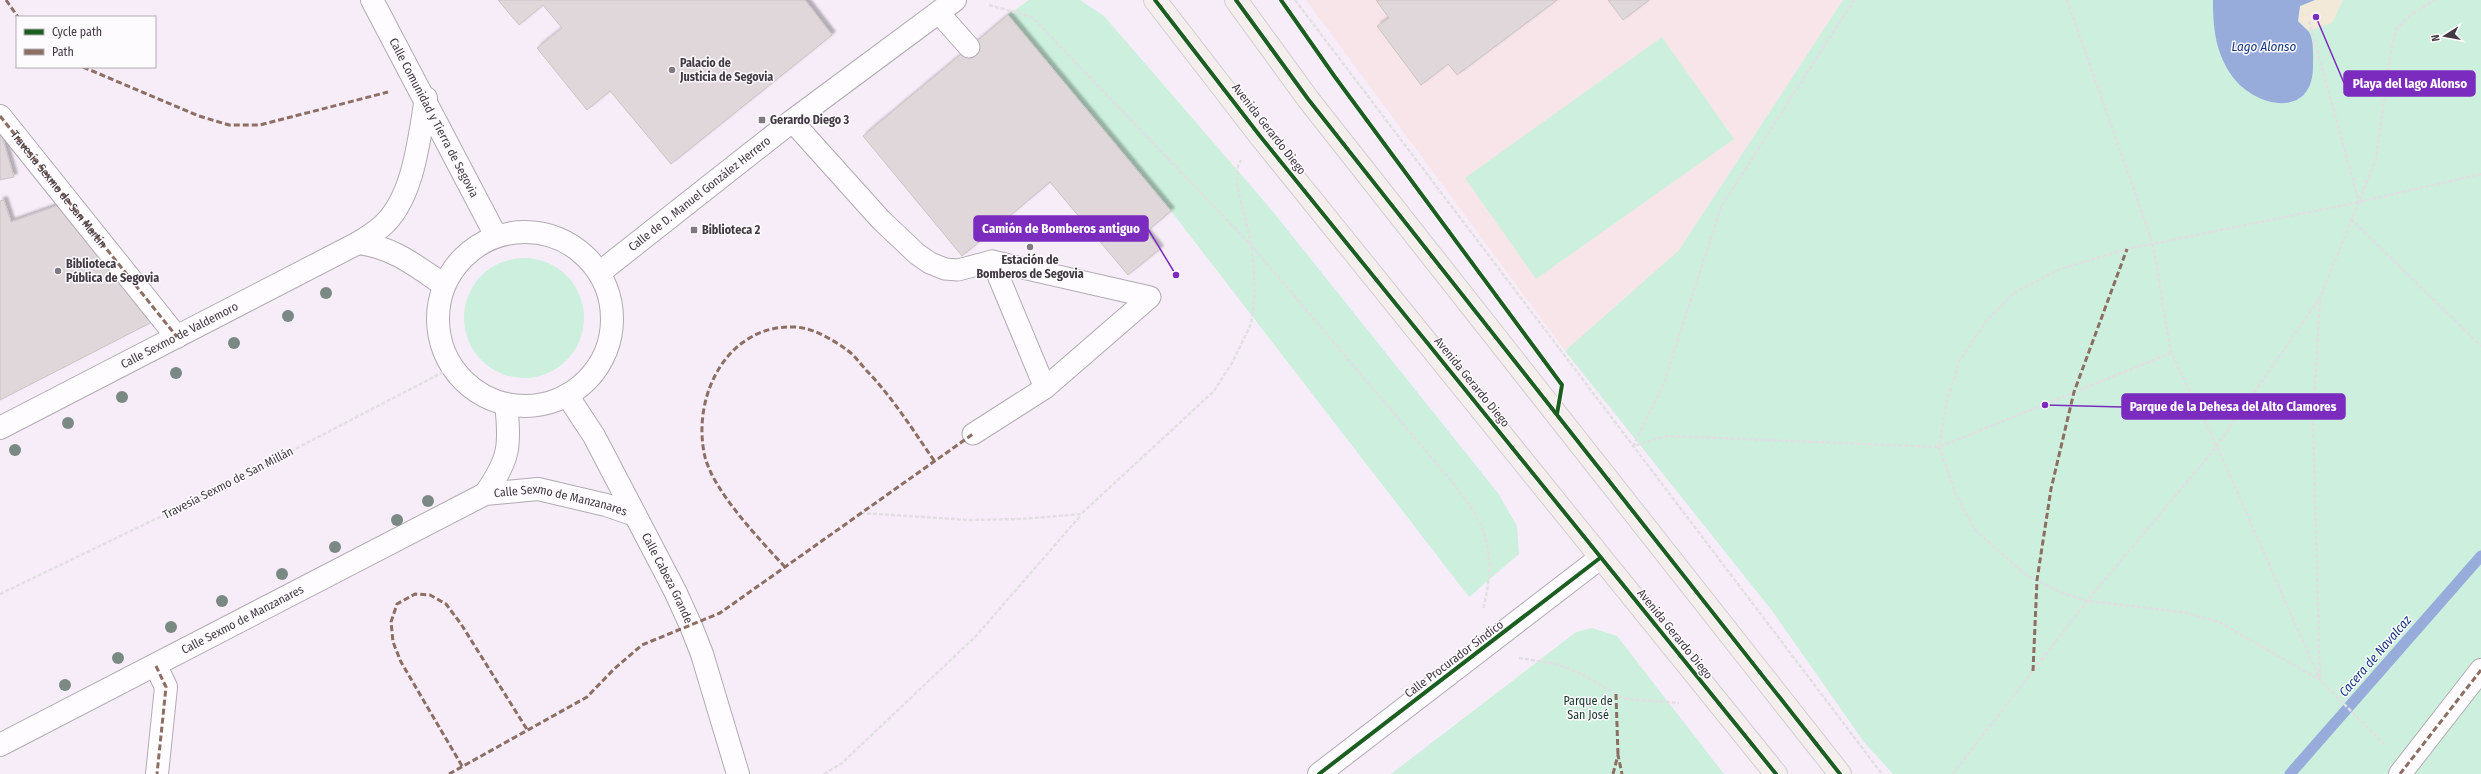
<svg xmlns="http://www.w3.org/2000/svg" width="2481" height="774" viewBox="0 0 2481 774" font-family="'Fira Sans Condensed',sans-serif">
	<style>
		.education { fill: #f8e5e9 }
		.green { fill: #ccf0dd }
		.sand { fill: #f2e9d9 }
		.water { fill: #98acdb }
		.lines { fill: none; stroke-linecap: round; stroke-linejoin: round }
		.stream { stroke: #98acdb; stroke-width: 11 }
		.building { fill: #e0d7db; stroke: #ccc3c6; filter: url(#shadow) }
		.service-casing { stroke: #b1aab3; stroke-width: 23 }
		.pedestrian-casing { stroke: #b1aab3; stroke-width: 24 }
		.minor-casing { stroke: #b1aab3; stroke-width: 24 }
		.primary-casing { stroke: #d2cdd3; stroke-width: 24 }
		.path { stroke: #e2dfe2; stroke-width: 2.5; stroke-dasharray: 4 2; stroke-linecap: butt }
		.service { stroke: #fefcfe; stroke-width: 21 }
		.pedestrian { stroke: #fefcfe; stroke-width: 22 }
		.minor { stroke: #fefcfe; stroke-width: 22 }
		.primary { stroke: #f4eeec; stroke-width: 22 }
		.quiet { stroke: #8d6e63; stroke-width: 3; stroke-dasharray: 6 3; stroke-linecap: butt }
		.cycleway-casing { stroke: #fefbff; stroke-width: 6 }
		.cycleway { stroke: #1b5e20; stroke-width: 4 }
		.tree { fill: #7b8984 }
		.poi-dot { fill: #807982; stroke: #fefbff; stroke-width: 1.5 }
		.labels { text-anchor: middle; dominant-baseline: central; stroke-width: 3; stroke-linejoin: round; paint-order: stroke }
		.poi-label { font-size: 12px; font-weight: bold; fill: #413a42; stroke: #fefbff; text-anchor: start }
		.street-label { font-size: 12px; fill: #413a42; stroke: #fefbff }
		.park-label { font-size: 12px; fill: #163826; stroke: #fefbff }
		.water-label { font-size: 13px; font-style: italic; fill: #143580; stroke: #fefbff }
		.leader { fill: none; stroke: #7b2cbf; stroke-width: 1.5 }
		.callout-dot { fill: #7b2cbf; stroke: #fefbff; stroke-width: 1.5 }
		.callout { fill: #7b2cbf; stroke: #7b2cbf; stroke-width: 1.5 }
		.callout-label { font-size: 13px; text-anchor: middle; font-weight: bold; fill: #fff }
	</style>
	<defs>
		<filter id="shadow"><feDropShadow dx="3.5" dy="-3.5" stdDeviation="1" flood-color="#0004"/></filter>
	</defs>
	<rect width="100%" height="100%" fill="#f6edf8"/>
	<path class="education" d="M1306 0H1843L1679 250 1565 351Z"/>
	<g class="green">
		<path d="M1029 0H1080L1104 16 1270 208 1498 493 1517 526 1519 554 1469 597 1171 211 1008 15Z"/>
		<path d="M1843 0H2481V774H1893L1864 742 1773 612 1565 351 1679 250Z"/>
		<path d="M1662 37 1734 139 1536 279 1465 178Z"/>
		<circle cx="524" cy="318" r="60"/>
		<path d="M1592 628 1617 636 1724 774H1391L1576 632Z"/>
	</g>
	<path class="sand" d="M2313 0H2343L2332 23 2309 31 2298 21 2300 7Z"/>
	<path class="water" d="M2213 0H2315L2300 6 2298 21C2301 25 2306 28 2309 32 2314 40 2313 55 2313 65 2314 122 2251 107 2230 73 2215 50 2213 26 2213 0Z"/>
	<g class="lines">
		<path class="stream" d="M2290 774 2481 556"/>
	</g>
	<g class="building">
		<path d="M498 0H805L832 35 671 164 610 91 587 110 537 48 562 28 543 5 519 25Z"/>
		<path d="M1376 0H1557L1457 75 1448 64 1421 85 1377 26 1389 18Z"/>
		<path d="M1608 0H1649L1623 20Z"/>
		<path d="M1008 15 1171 211 1146 232 1160 249 1128 275 1050 182 962 256 863 136Z"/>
		<path d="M0 129 14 177 0 180Z"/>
		<path d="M4 200 11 222 62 204 156 320 0 400V201Z"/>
	</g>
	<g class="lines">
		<g class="service-casing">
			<g id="service">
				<path d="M938 12 969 47"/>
				<path d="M792 121 881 220 917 254 930 263 945 269 958 270 992 261 1150 297 1045 388 973 434"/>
				<path d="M992 261 1045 388"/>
			</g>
		</g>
		<g class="pedestrian-casing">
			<g id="pedestrian">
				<path d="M0 116 177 337"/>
				<path d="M156 666 166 687 157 774"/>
				<path d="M2400 774 2481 670"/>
			</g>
		</g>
		<g class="minor-casing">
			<g id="minor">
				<path id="s1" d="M372 0 496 236"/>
				<circle cx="525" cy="319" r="87"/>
				<path d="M358 243C393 247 416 266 444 285"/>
				<path id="s2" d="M599 273 792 121 955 0"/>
				<path id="s3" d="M567 395 594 436 675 591 691 626 702 654 738 774"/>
				<path id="s4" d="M0 428 358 243C366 238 374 233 381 227 414 199 419 138 426 98"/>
				<path d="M485 494C509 460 511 446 506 404"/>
				<path id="s5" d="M0 745 485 494 538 489 606 505 635 515"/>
				<path d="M1319 774 1600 558"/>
			</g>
		</g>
		<g class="primary-casing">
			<g id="primary">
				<path d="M1155 0 1260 136 1776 774"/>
				<path d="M1236 0 1308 99 1840 774"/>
			</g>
		</g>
		<g class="path">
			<path d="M1295 0 1882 774"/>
			<path d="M1854 0 1721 207 1663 386 1633 446 1667 436 1939 447 2171 353"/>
			<path d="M2067 0 2153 244 2171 353 2217 446 2320 680"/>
			<path d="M989 5 1032 17 1252 246 1453 483C1461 495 1472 506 1478 519 1493 548 1491 579 1483 609"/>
			<path d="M2309 21 2359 202"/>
			<path d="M2351 219 2481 346"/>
			<path d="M861 513 970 520 1022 519 1081 514 1214 391 1233 361 1251 324 1255 295 1252 246 1237 185 1238 166 1241 160"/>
			<path d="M0 594 218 489 453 367"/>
			<path d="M1519 658 1556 664 1582 674 1624 699 1679 703"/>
			<path d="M2320 678 2313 425 2320 298 2376 159 2390 56 2396 30 2410 15 2435 0"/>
			<path d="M2385 745 2320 680 2219 622 2182 612 2087 601 2062 593 2026 575 1975 530 1956 494 1939 447 1947 400 1960 360 1987 320 2014 293 2060 269 2127 249 2359 202 2481 174"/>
			<path d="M824 774 842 763 976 636 1081 515"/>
			<path d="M1953 774 2087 601 2217 446 2319 299"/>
		</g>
		<use href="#service" class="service"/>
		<use href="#pedestrian" class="pedestrian"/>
		<use href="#minor" class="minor"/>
		<use href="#primary" class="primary"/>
		<g class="quiet">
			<path d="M6 0 18 17"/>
			<path d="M83 67 199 116 229 125H260L388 92"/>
			<path id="s6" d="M0 116 177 337"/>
			<path d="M785 567C760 540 714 492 705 457 691 398 726 324 795 327 814 328 833 340 847 350 854 355 860 363 866 370 893 398 913 430 935 462"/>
			<path d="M156 666 166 687 157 774"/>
			<path d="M2033 671 2037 580 2051 489 2074 392 2127 249"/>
			<path d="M1616 694 1618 755"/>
			<path d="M462 766 401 662 393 642 391 622 397 604 415 594 430 595 446 604 461 624 528 731"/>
			<path d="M449 774 587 697 614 669 642 645 720 613 973 434"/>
			<path d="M1613 774 1618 755 1622 774"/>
			<path d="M2400 774 2481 670"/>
		</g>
		<g class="cycleway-casing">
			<g id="cycleway">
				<path d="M1155 0 1260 136 1776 774"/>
				<path d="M1236 0 1308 99 1840 774"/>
				<path d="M1281 0 1335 77 1562 385 1557 414"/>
				<path d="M1319 774 1600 558"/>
			</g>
		</g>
		<use href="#cycleway" class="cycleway"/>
	</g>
	<g class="tree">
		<circle cx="326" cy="293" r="6"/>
		<circle cx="288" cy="316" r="6"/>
		<circle cx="234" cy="343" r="6"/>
		<circle cx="176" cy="373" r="6"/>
		<circle cx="122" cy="397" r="6"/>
		<circle cx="68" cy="423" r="6"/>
		<circle cx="15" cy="450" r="6"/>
		<circle cx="428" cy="501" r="6"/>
		<circle cx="397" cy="520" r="6"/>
		<circle cx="335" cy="547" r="6"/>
		<circle cx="282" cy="574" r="6"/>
		<circle cx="222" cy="601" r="6"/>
		<circle cx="171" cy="627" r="6"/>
		<circle cx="118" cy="658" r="6"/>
		<circle cx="65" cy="685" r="6"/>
	</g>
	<g class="poi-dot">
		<circle cx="672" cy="70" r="4"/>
		<rect x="758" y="116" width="8" height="8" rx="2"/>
		<rect x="690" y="226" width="8" height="8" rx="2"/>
		<circle cx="1030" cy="247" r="4"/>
		<circle cx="58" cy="271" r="4"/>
	</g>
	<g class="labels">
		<g class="poi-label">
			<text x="680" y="63">Palacio de<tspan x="680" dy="14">Justicia de Segovia</tspan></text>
			<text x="770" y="120">Gerardo Diego 3</text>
			<text x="702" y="230">Biblioteca 2</text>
			<text x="1030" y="260" text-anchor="middle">Estación de<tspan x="1030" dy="14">Bomberos de Segovia</tspan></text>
			<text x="66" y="264">Biblioteca<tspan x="66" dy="14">Pública de Segovia</tspan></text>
		</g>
		<g class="street-label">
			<text stroke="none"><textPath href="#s1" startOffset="133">Calle Comunidad y Tierra de Segovia</textPath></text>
			<text transform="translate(1269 129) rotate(52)">Avenida Gerardo Diego</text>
			<text stroke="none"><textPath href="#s6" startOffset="94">Travesía Sexmo de San Martín</textPath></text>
			<text stroke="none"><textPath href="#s2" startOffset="128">Calle de D. Manuel González Herrero</textPath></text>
			<text stroke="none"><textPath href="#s4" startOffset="202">Calle Sexmo de Valdemoro</textPath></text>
			<text transform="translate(1472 382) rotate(51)">Avenida Gerardo Diego</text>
			<text transform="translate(228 483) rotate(-27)">Travesía Sexmo de San Millán</text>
			<text stroke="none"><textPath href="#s5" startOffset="623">Calle Sexmo de Manzanares</textPath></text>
			<text stroke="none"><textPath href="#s3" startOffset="209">Calle Cabeza Grande</textPath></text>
			<text stroke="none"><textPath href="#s5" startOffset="273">Calle Sexmo de Manzanares</textPath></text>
			<text transform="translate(1675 634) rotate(51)">Avenida Gerardo Diego</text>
			<text transform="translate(1454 659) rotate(-37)">Calle Procurador Síndico</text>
		</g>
		<g class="park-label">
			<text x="1588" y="701">Parque de<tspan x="1588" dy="14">San José</tspan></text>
		</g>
		<g class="water-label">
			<text x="2264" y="46">Lago Alonso</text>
			<text transform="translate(2375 656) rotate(-49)">Cacera de Navalcaz</text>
		</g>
	</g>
	<path class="leader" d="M2316 17L2344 83M1176 275L1148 229M2045 405L2122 407"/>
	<g class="callout-dot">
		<circle cx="2316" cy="17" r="4"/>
		<circle cx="1176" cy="275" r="4"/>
		<circle cx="2045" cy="405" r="4"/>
	</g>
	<g class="callout">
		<rect x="2344" y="71" width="131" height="25" rx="4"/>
		<rect x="974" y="216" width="174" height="25" rx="4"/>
		<rect x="2122" y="394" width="223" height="25" rx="4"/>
	</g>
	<g class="callout-label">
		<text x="2410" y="88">Playa del lago Alonso</text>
		<text x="1061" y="233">Camión de Bomberos antiguo</text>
		<text x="2233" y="411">Parque de la Dehesa del Alto Clamores</text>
	</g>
	<rect x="16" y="16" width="140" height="52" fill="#fefbff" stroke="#b2aeb3"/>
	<rect x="24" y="29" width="20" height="6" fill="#1b5e20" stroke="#b2aeb3"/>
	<text x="52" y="36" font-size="12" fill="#413a42">Cycle path</text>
	<rect x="24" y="49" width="20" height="6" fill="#8d6e63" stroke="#b2aeb3"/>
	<text x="52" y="56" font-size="12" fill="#413a42">Path</text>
	<g transform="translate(2445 36) rotate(259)" stroke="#fefbff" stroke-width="3" paint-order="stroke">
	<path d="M0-3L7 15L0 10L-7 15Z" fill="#413a42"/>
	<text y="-6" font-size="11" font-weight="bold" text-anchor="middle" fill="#413a42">N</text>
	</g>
</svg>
